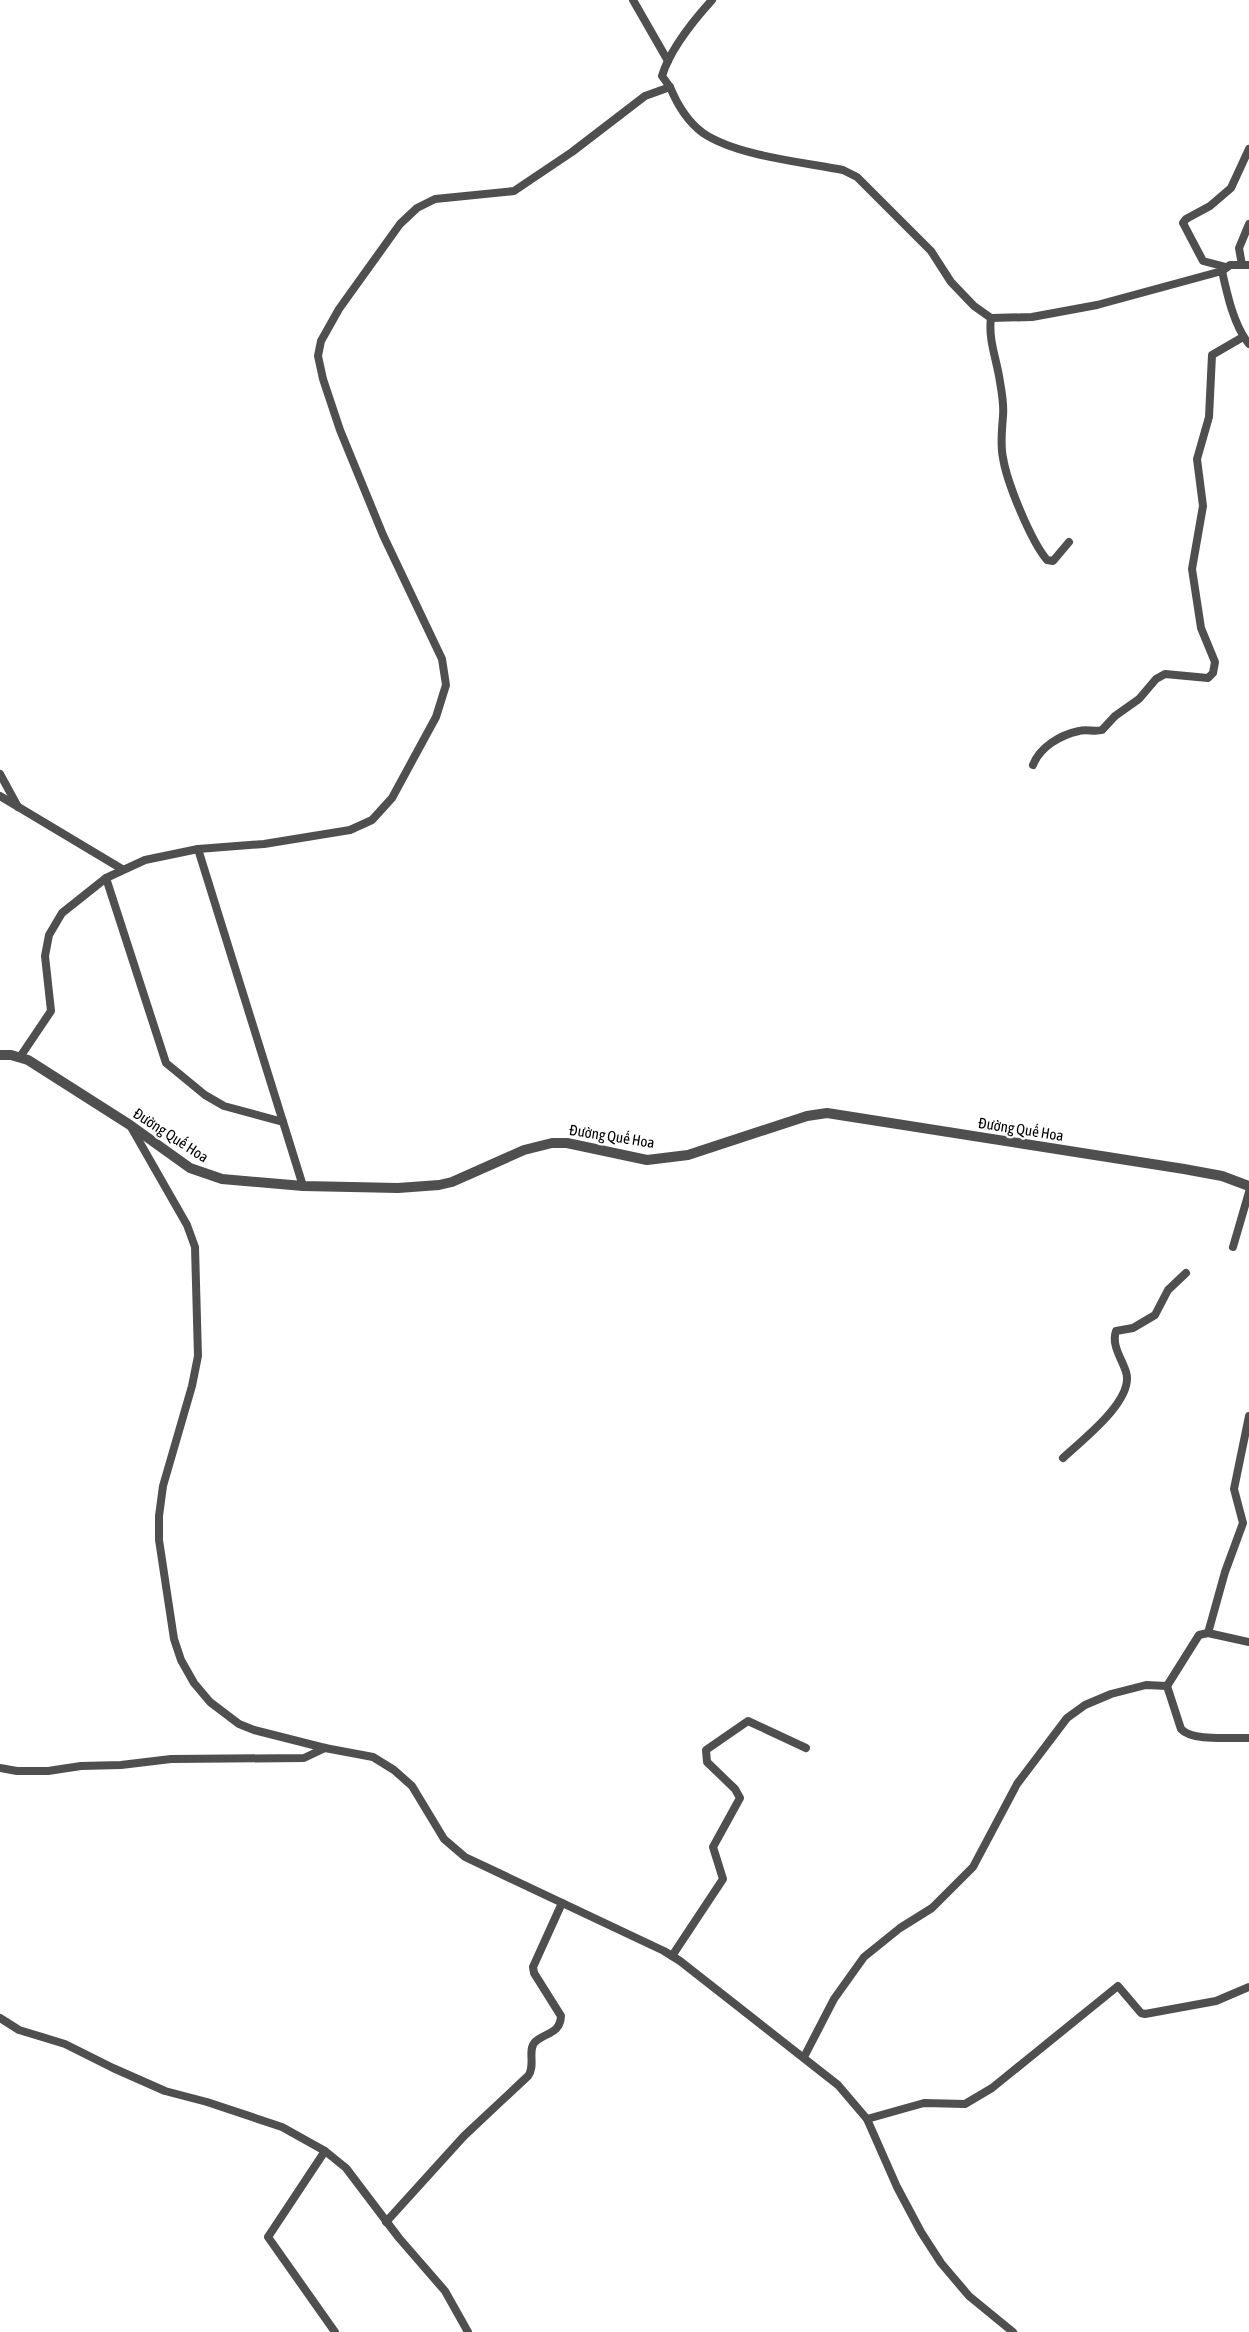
<svg xmlns="http://www.w3.org/2000/svg" width="1249" height="2332" viewBox="0 0 1249 2332" font-family="'Asap Condensed',sans-serif">
	<style>
		.lines { fill: none; stroke-linecap: round; stroke-linejoin: round }
		.minor { stroke: #4f4f4f; stroke-width: 8 }
		.tertiary { stroke: #4f4f4f; stroke-width: 10 }
		.labels { text-anchor: middle; dominant-baseline: central; stroke-width: 4.5; stroke-linejoin: round; paint-order: stroke }
		.street-label { font-size: 15px; fill: #000; stroke: #fff }
	</style>
	<rect width="100%" height="100%" fill="#fff"/>
	<g class="lines">
		<g class="minor">
			<path d="M633 0 668 61"/>
			<path d="M670 87C677 104 688 122 703 133 737 156 802 162 843 170L857 177 931 251 951 282 974 306 991 318 1032 317 1097 305 1222 271 1230 265H1249"/>
			<path d="M1242 265 1239 248 1249 224"/>
			<path d="M1226 267 1203 261 1183 223 1186 219 1210 206 1231 188 1249 149"/>
			<path d="M1222 271C1227 294 1234 326 1249 344"/>
			<path d="M991 318C988 340 997 360 1000 382 1002 393 1004 405 1003 416 1002 431 1000 444 1003 458 1007 483 1031 541 1047 560L1053 561 1069 542"/>
			<path d="M1033 765C1040 747 1060 735 1079 731 1086 729 1095 732 1102 730L1115 716 1139 699 1156 679 1165 674 1208 678 1213 673 1215 662 1201 628 1192 569 1203 506 1197 459 1209 417 1212 355 1243 337"/>
			<path d="M0 774 18 807"/>
			<path d="M0 796 122 869"/>
			<path d="M198 849 303 1186"/>
			<path d="M106 878 166 1063 205 1095 224 1106 283 1122"/>
			<path d="M20 1057 51 1011 45 956 49 935 62 913 106 878 145 860 198 849 264 844 350 830 372 820 392 798 436 717 446 685 442 659 383 535 340 430 323 379 318 356 321 341 339 309 400 224 417 208 435 199 514 191 572 152 645 96 670 87 662 76C670 49 693 21 712 0"/>
			<path d="M131 1127 187 1225 195 1247 198 1356 192 1386 163 1486 159 1516V1540L174 1639 181 1660 194 1683 210 1702 239 1724 254 1730 325 1748 373 1757 394 1770 412 1786 444 1839 465 1857 664 1951 680 1961 838 2085 867 2119 897 2187 921 2232 941 2263 969 2296 1013 2332"/>
			<path d="M1233 1247 1249 1192"/>
			<path d="M1063 1458C1082 1440 1135 1400 1126 1372 1122 1359 1111 1345 1116 1331L1133 1328 1155 1315 1168 1290 1186 1273"/>
			<path d="M1208 1633 1225 1572 1243 1523 1234 1489 1249 1416"/>
			<path d="M1167 1686 1181 1729C1193 1742 1231 1737 1249 1738"/>
			<path d="M0 1768 17 1771H48L81 1766 121 1765 171 1759 304 1758 325 1748"/>
			<path d="M672 1956 723 1879 713 1847 740 1798 735 1789 707 1762 706 1750 748 1721 806 1748"/>
			<path d="M0 2018 19 2030 65 2044 113 2068 165 2091 207 2102 282 2127 325 2151 346 2168 399 2238 445 2291 468 2332"/>
			<path d="M804 2057 834 1999 864 1957 900 1928 932 1908 973 1867 1017 1784 1067 1718 1085 1705 1111 1694 1146 1685 1167 1686 1199 1635 1208 1633 1249 1642"/>
			<path d="M867 2119 924 2103 965 2104 992 2088 1118 1986 1141 2013 1145 2014 1216 2001 1249 1987"/>
			<path d="M325 2151 268 2237 335 2332"/>
			<path d="M386 2222 464 2136 528 2076C536 2066 527 2050 535 2042 546 2032 560 2034 561 2016L534 1973 533 1967 562 1903"/>
		</g>
		<path class="tertiary" d="M0 1055H11L28 1060 130 1125 190 1168 222 1179 303 1186 398 1188 439 1185 452 1182 524 1150 552 1143H567L647 1160 688 1155 807 1116 827 1113 1184 1169 1222 1176 1249 1186"/>
	</g>
	<g class="labels">
		<g class="street-label">
			<text transform="translate(1021 1129) rotate(9)">Đường Quế Hoa</text>
			<text transform="translate(171 1135) rotate(33)">Đường Quế Hoa</text>
			<text transform="translate(612 1136) rotate(9)">Đường Quế Hoa</text>
		</g>
	</g>
</svg>
